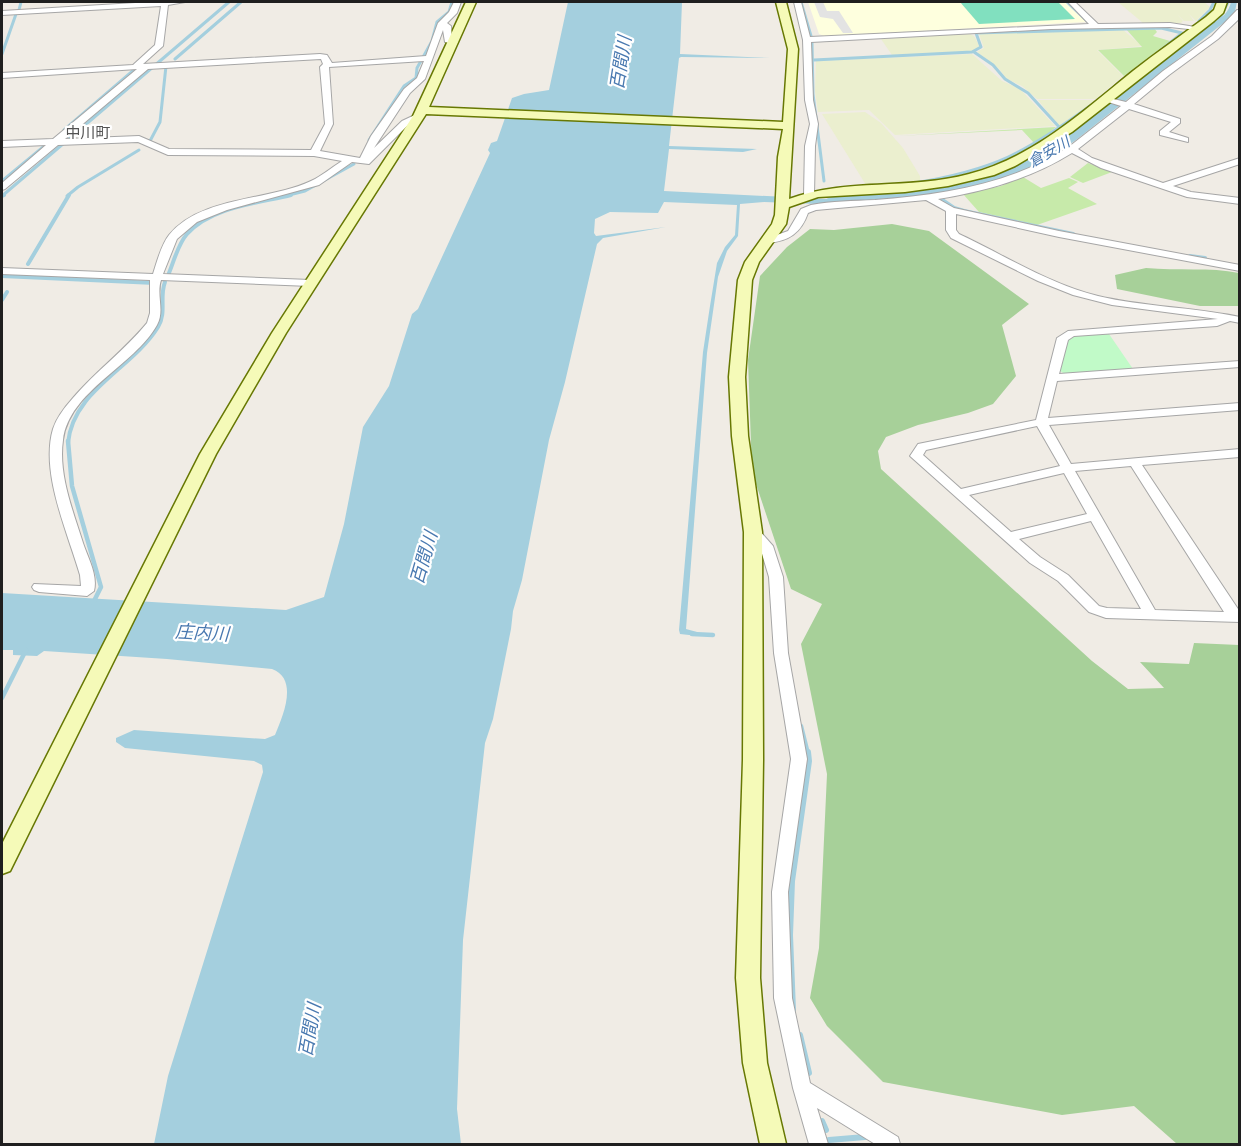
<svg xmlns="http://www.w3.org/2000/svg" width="1241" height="1146" viewBox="0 0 1241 1146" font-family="'Fira Sans','Noto Sans JP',sans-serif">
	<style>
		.education { fill: #feffde }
		.farmland { fill: #ebefcf }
		.grass { fill: #c7eaaa }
		.forest { fill: #a7d099 }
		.park { fill: #c1fac8 }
		.pitch { fill: #81e0bf }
		.parking { fill: #e3e3e3 }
		.water { fill: #a4cfde }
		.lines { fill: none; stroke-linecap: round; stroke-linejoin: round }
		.stream-far3 { stroke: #a4cfde; stroke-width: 3 }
		.stream-far2 { stroke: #a4cfde; stroke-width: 4 }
		.stream-far1 { stroke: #a4cfde; stroke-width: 4.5 }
		.stream { stroke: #a4cfde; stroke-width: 6 }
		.street-casing { stroke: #a6a6a6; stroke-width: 2 }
		.secondary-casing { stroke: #677803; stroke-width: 3 }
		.street { fill: #fff; fill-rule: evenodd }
		.secondary { fill: #f5fab8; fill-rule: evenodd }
		.labels { text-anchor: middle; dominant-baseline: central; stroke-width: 4.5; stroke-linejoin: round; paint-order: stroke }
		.far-neighbourhood-label { font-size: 15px; fill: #525252; stroke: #fff }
		.far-water-label { font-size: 15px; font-style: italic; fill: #4979b0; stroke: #fff }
		.water-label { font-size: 18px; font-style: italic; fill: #4979b0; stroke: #fff }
	</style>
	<rect width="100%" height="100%" fill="#f0ece5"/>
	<path class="education" d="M808 2H1065L1086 22 824 36 819 34Z"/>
	<g class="farmland">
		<path d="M1118 2H1204L1210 7 1196 21 1189 14 1194 21H1184L1177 14 1183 21 1181 23H1143Z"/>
		<path d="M1122 29 1142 46 1097 50 1123 76 1096 99H1037L1022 86 1007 79 999 69 977 52 984 48 979 34Z"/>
		<path d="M970 34 974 36 979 45 978 49 970 52 892 55 881 39Z"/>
		<path d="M972 54 1002 81 1020 89 1055 126 895 135 869 110 818 112 815 91 816 61Z"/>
		<path d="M1038 100H1096L1059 126Z"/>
		<path d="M865 112 881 123 903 148 920 176V181L866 185 822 114Z"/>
	</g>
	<g class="grass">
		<path d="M1154 28 1157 32 1153 36 1170 41 1124 76 1098 50 1142 47 1126 29Z"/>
		<path d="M1056 127 1035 144 1022 130 896 136Z"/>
		<path d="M1088 163 1112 172 1083 183 1070 177Z"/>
		<path d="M1023 177 1041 188 1069 178 1078 182 1068 188 1097 204 1037 225 979 212 963 194 1001 186Z"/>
	</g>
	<g class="forest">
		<path d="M892 224 929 231 1029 304 1002 325 1016 376 993 404 968 413 918 425 886 437 878 451 881 469 1092 661 1128 689 1164 688 1140 662 1189 664 1194 643 1239 645V1144H1177L1134 1106 1062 1115 883 1082 827 1026 810 998 819 948 827 774 801 644 822 604 791 589 752 472 748 360 760 276 787 247 810 229 834 230Z"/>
		<path d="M1146 268C1177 271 1210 267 1239 273V306H1200L1117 289 1115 275Z"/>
	</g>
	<path class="park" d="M1109 334 1133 369 1065 374 1060 371 1068 340 1075 336Z"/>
	<path class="pitch" d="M960 2H1058L1075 19 979 24Z"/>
	<path class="parking" d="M814 2H832H823L827 11H839L853 33H843L833 19 820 17Z"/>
	<path class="water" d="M568 2H682L680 54 770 58 681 57 679 58 669 146 757 149 743 152 669 149 664 191 826 199 836 195C877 193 926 193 970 182 1041 164 1095 115 1151 70 1171 54 1192 39 1212 22 1222 20 1229 11 1231 2H1237L1235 11 1226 21 1076 140 1045 161 1017 173 976 187 931 195 818 204 764 202 740 204 738 236 727 251 718 277 707 353 686 629 697 632 698 636 680 634 679 630 703 352 710 306 717 263 725 247 735 235 737 205 664 202 658 213 610 212 595 219 594 233 596 236 666 227 603 238 597 244 565 382 549 440 522 580 513 611 511 629 493 719 485 743 463 940 457 1109 461 1144H154L168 1076 263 772 262 765 254 761 125 748 116 742V738L134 730 265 739 275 735C283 716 299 679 272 669L167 659 44 651 37 656 13 655V650H2V593L286 610 324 597 344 524 363 427 389 386 412 314 418 309 490 153 488 150 491 143 497 141 512 98 524 94 549 90Z"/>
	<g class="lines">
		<g class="stream-far3">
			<path d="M801 2 811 36"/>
			<path d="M1067 2 1087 21"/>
			<path d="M19 10 21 2"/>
			<path d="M1199 21 1210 10 1214 2"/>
			<path d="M1217 25 1228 2"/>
			<path d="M812 43 813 94 824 181"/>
			<path d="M974 52 993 65 1005 79 1028 93 1060 128"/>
			<path d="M2 54 16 14"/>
			<path d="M175 59 241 2"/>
			<path d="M814 60 972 52 981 47 976 33 1161 28 1182 33 1160 51"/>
			<path d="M64 130 135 69"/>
			<path d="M369 140 404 86 416 78 417 68 432 41 437 22 449 12 452 2"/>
			<path d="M150 141 160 122 166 66"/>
			<path d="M2 181 48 143"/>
			<path d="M914 183C994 170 1025 153 1090 106"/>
			<path d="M2 196 229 2"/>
			<path d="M67 196 78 187 139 150"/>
			<path d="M285 196 305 191 354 164"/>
		</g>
		<g class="stream-far2">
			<path d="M935 195 954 208 964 211 1073 234"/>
			<path d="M2 196 4 195"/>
			<path d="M1190 256 1205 258"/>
			<path d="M28 264 69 195"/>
			<path d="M169 273C174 261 178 244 187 234 211 207 258 203 291 195"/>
			<path d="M2 276 155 283"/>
			<path d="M2 300 7 292"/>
			<path d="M68 443C73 390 132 369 158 327 167 312 159 297 165 282"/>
		</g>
		<g class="stream-far1">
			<path d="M68 441 72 486 101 587 93 603"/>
			<path d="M692 634 713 635"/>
			<path d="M2 698 26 650"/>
			<path d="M801 726 808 754"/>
		</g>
		<g class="stream">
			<path d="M793 1010 790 935 792 881 809 761 808 752"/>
			<path d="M800 1035 809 1073"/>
			<path d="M822 1121 826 1130"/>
			<path d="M829 1140 865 1137"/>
		</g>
		<g class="street-casing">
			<g id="street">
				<path d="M152 2H185L168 5 163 46 143 64 320 54 327 55 332 63 426 56 438 23 449 12 454 2H461L457 13 447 23 451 26 452 39 458 42 454 44 445 42 443 30 425 79 410 93 374 148 402 121 419 113 423 116 408 125 369 164 352 162 319 185 227 210 197 222 177 239 163 274 310 280 315 283 310 286 161 280C156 295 165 311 157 325 134 366 69 391 63 440 58 474 73 511 83 543 88 558 98 575 94 591L87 596 39 592 34 590 32 587 34 584 81 586 80 575C68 533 40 473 53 429 57 417 65 407 73 398 96 371 124 351 147 323L150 313V280L2 274V268L153 274C157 262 161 245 169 235 201 196 269 201 311 181 322 176 332 167 342 161L314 156 168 155 138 142 58 145 5 189 2 190V183L46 145 2 147V141L53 139 137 69 2 78V73L133 65 155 45 161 6 2 15V11ZM321 59 323 64 320 67 325 124 311 150 169 149 139 136 65 139 148 69ZM424 61 417 78 404 89 371 136 360 158 320 151 333 124 329 67Z"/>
				<path d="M794 2H801L810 37 1089 24 1068 2H1075L1098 24 1170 23 1202 28 1198 30 1170 27 1051 29 811 42 813 100 818 124 815 146 814 195 809 198 804 195 805 146 810 124 805 100 803 40Z"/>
				<path d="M1237 10H1240V18L1218 39 1169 75 1134 104 1180 119V123L1169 132 1188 138V142L1160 135V131L1171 122 1129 109 1078 149 1092 158 1163 183 1240 158V164L1173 186 1191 192 1240 198V204L1187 197 1101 168 1072 153C1030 179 986 191 938 199L954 208 1059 231 1240 265V271L1059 237 956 214V230L959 234C1004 255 1049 284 1098 296 1144 307 1193 307 1240 317V323L1230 321 1217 326 1074 336 1068 340 1059 374 1240 361V367L1057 381 1048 418 1240 403V410L1049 425 1071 464 1240 449V457L1142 465 1240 612V622L1106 618 1089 612 1058 581 1030 563 910 456 918 444 1036 420 1057 338 1068 331 1218 319 1112 305 1073 295 1038 281 951 238 946 230V211L926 200 816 210 808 213C801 233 789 241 768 243L763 240 788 231 801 209 811 205C831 201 854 201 875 200 941 195 1007 185 1064 150L1046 144V140L1070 146 1121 106 1105 101V97L1126 102 1163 71 1212 36ZM1037 426 1060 466 961 489 923 455 926 450ZM1131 466 1224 612 1155 610 1075 471ZM1064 473 1087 514 1011 532 969 495ZM1091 521 1141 609 1107 608 1099 606 1068 575 1040 557 1019 539Z"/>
				<path d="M753 528 758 529 773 546 783 577 788 653 807 759 788 892 792 998 810 1083 898 1137 900 1144H875L817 1108 828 1144H809L793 1088 774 998 772 892 791 759 774 653 769 577 760 547 746 532Z"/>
			</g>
		</g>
		<g class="secondary-casing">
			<path id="secondary" d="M466 2H476L429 107 783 122 788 49 776 2H786L798 49 789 199C845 178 910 190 969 174 1034 157 1082 112 1133 71 1157 52 1182 35 1206 17L1214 10 1217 2H1227L1223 13 1214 21 1072 132 1015 166 994 175 948 186 905 192 818 197 789 207 786 224 759 262 752 280 745 377 748 436 762 532 763 760 760 978 767 1063 786 1144H760L743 1063 736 978 743 760 744 532 732 436 729 377 738 280 745 262 772 224 775 215 778 157 783 129 426 114 286 333 216 454 10 871 2 874V844L200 454 272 333 413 116Z"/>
		</g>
		<use href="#street" class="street"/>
		<use href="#secondary" class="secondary"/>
	</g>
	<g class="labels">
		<g class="far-neighbourhood-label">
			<text x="88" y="133">中川町</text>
		</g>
		<g class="far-water-label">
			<text transform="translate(1049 152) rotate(-30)">倉安川</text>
		</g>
		<g class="water-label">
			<text transform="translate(621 63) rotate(-81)">百間川</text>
			<text transform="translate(424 558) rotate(-74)">百間川</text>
			<text transform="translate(202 633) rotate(3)">庄内川</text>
			<text transform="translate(310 1030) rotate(-80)">百間川</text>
		</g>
	</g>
	<rect width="1241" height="1146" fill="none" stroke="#1f1f1f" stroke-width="6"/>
</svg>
